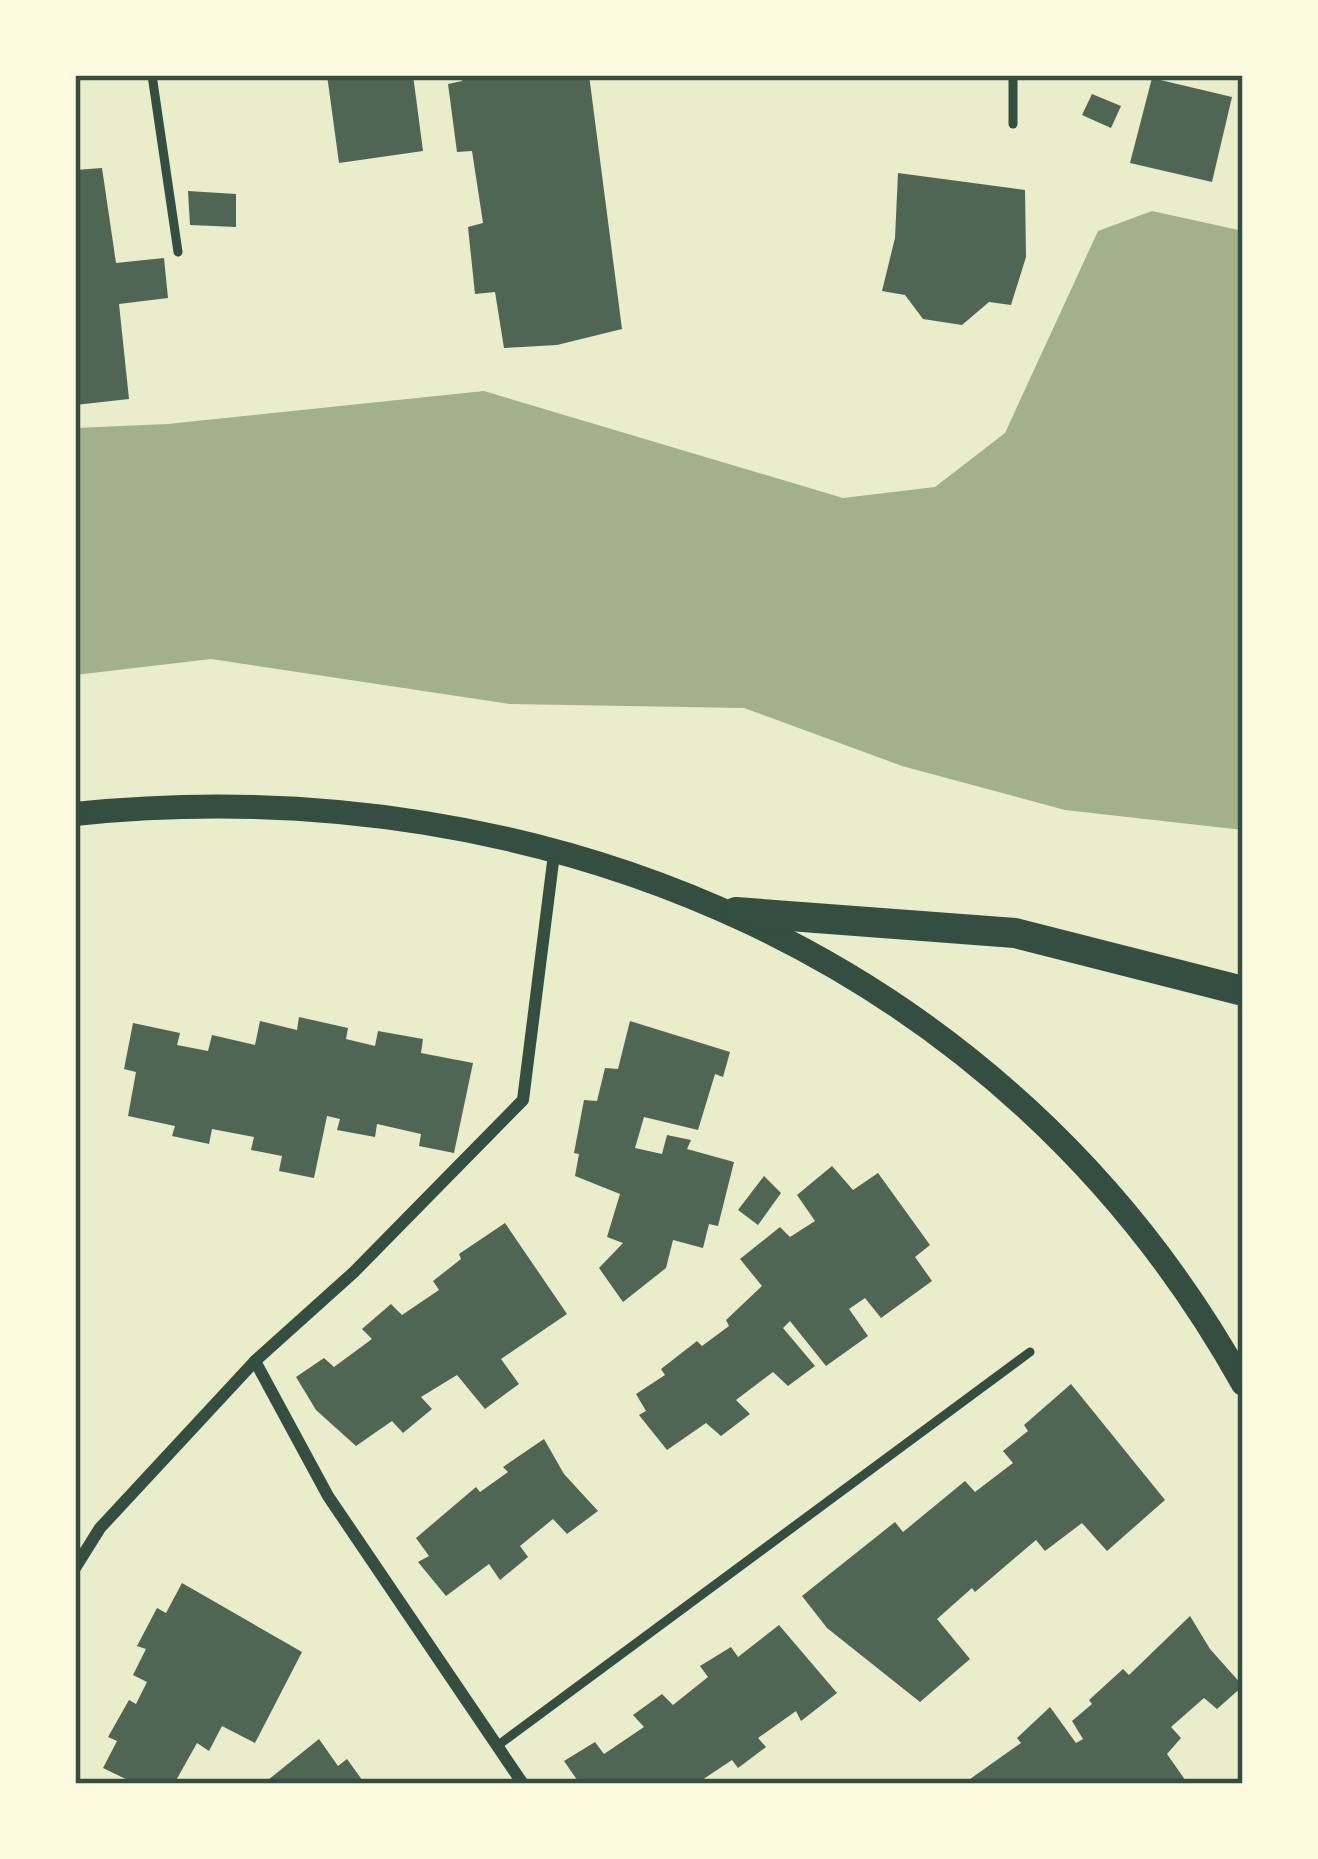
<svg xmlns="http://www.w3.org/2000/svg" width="1318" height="1859" viewBox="0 0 1318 1859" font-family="Karla,sans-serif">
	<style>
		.water { fill: #a3b18a }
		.building { fill: #4f6655 }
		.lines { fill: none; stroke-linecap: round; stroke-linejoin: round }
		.service { stroke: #344e41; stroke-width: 9 }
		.minor { stroke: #344e41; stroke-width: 12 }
		.secondary { stroke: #344e41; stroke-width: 24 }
		.primary { stroke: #344e41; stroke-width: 30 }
		.neatline { fill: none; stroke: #344e41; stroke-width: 4.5 }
	</style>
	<rect width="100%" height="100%" fill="#e9edc9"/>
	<path class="water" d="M1152 211 1243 231V830L1065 810 902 766 744 708 510 704 211 659 75 675V428L168 424 484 391 843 498 935 487 1005 433 1098 231Z"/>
	<g class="building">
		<path d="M327 75H413L423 151 339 163Z"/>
		<path d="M462 75H589L622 329 557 345 504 348 495 292 475 294 468 227 483 223 472 151 457 152 448 84 462 81Z"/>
		<path d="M1152 78 1232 97 1212 182 1130 163Z"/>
		<path d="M1092 94 1121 106 1111 128 1082 115Z"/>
		<path d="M102 168 116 263 164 258 168 298 119 304 129 399 75 405V170Z"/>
		<path d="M898 173 1025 190 1026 257 1011 305 989 302 962 325 923 319 905 295 882 291 895 238Z"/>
		<path d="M188 191 236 194V227L190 225Z"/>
		<path d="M299 1017 348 1028 346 1039 375 1046 378 1031 423 1039 421 1053 473 1063 454 1153 419 1146 421 1134 377 1124 375 1137 337 1130 340 1119 327 1116 314 1178 279 1171 282 1156 251 1150 254 1137 212 1129 209 1144 172 1136 175 1126 128 1116 136 1072 124 1069 133 1023 180 1033 177 1045 208 1051 212 1035 255 1045 260 1021 297 1030Z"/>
		<path d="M630 1021 730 1052 723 1077 715 1074 698 1130 644 1117 635 1148 662 1154 667 1135 691 1140 687 1149 734 1162 718 1226 709 1224 703 1248 673 1240 666 1268 623 1302 599 1268 623 1243 607 1237 620 1194 575 1176 579 1154 574 1153 584 1100 597 1101 605 1068 618 1069Z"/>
		<path d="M832 1166 853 1190 878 1173 930 1245 915 1257 932 1281 881 1318 865 1298 849 1309 868 1336 826 1366 790 1321 783 1328 815 1366 788 1386 773 1372 736 1400 750 1414 721 1436 706 1423 667 1450 639 1415 646 1411 636 1394 665 1375 661 1369 697 1341 702 1346 729 1326 726 1320 762 1286 740 1259 780 1227 790 1237 815 1221 797 1195Z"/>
		<path d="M764 1176 781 1193 758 1225 738 1210Z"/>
		<path d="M505 1223 567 1314 501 1359 519 1384 485 1409 457 1375 421 1397 432 1409 403 1433 392 1421 356 1446 316 1410 296 1377 324 1358 334 1367 372 1339 362 1329 391 1304 402 1315 439 1290 433 1281 461 1259 459 1254Z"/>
		<path d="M1071 1384 1165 1500 1107 1551 1082 1523 1045 1551 1036 1540 975 1592 972 1588 937 1619 970 1659 920 1702 827 1628 802 1596 895 1522 903 1532 965 1481 975 1492 1013 1463 1003 1451 1028 1431 1024 1425Z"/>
		<path d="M544 1439 564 1474 598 1511 567 1534 553 1519 520 1546 528 1557 500 1580 489 1564 446 1596 418 1562 429 1556 416 1538 476 1487 480 1492 508 1472 503 1467Z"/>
		<path d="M182 1583 302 1652 255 1743 222 1726 209 1751 197 1743 174 1784H136L103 1768 117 1741 108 1737 129 1700 136 1704 147 1682 133 1675 146 1649 137 1646 157 1608 166 1613Z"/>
		<path d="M1190 1616 1210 1649 1243 1686 1217 1709 1204 1698 1171 1727 1181 1738 1167 1754 1188 1784H963L1021 1743 1017 1738 1050 1707 1076 1743 1083 1739 1072 1721 1092 1704 1089 1700 1123 1669 1129 1675Z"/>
		<path d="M779 1625 837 1693 801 1721 796 1711 758 1738 766 1747 738 1768 732 1760 696 1784H580L564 1761 595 1742 604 1754 644 1727 633 1715 662 1694 673 1705 708 1677 700 1666 731 1647 738 1657Z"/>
		<path d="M319 1739 338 1766 347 1759 365 1784H263Z"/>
	</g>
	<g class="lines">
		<g class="service">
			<path d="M152 75 178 252"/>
			<path d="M1013 75V124"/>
			<path d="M497 1746 1030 1352"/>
		</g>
		<g class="minor">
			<path d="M75 1568 100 1528 255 1361"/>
			<path d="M523 1784 328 1496 255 1361 354 1272 523 1100 554 854"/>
		</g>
		<path class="secondary" d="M75 814C548 765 1007 960 1243 1384"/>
		<path class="primary" d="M736 912 1015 933 1243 991"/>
	</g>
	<rect width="1318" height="1859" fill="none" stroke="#fefae0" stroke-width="156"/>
	<rect x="78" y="78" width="1162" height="1703" class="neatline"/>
</svg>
